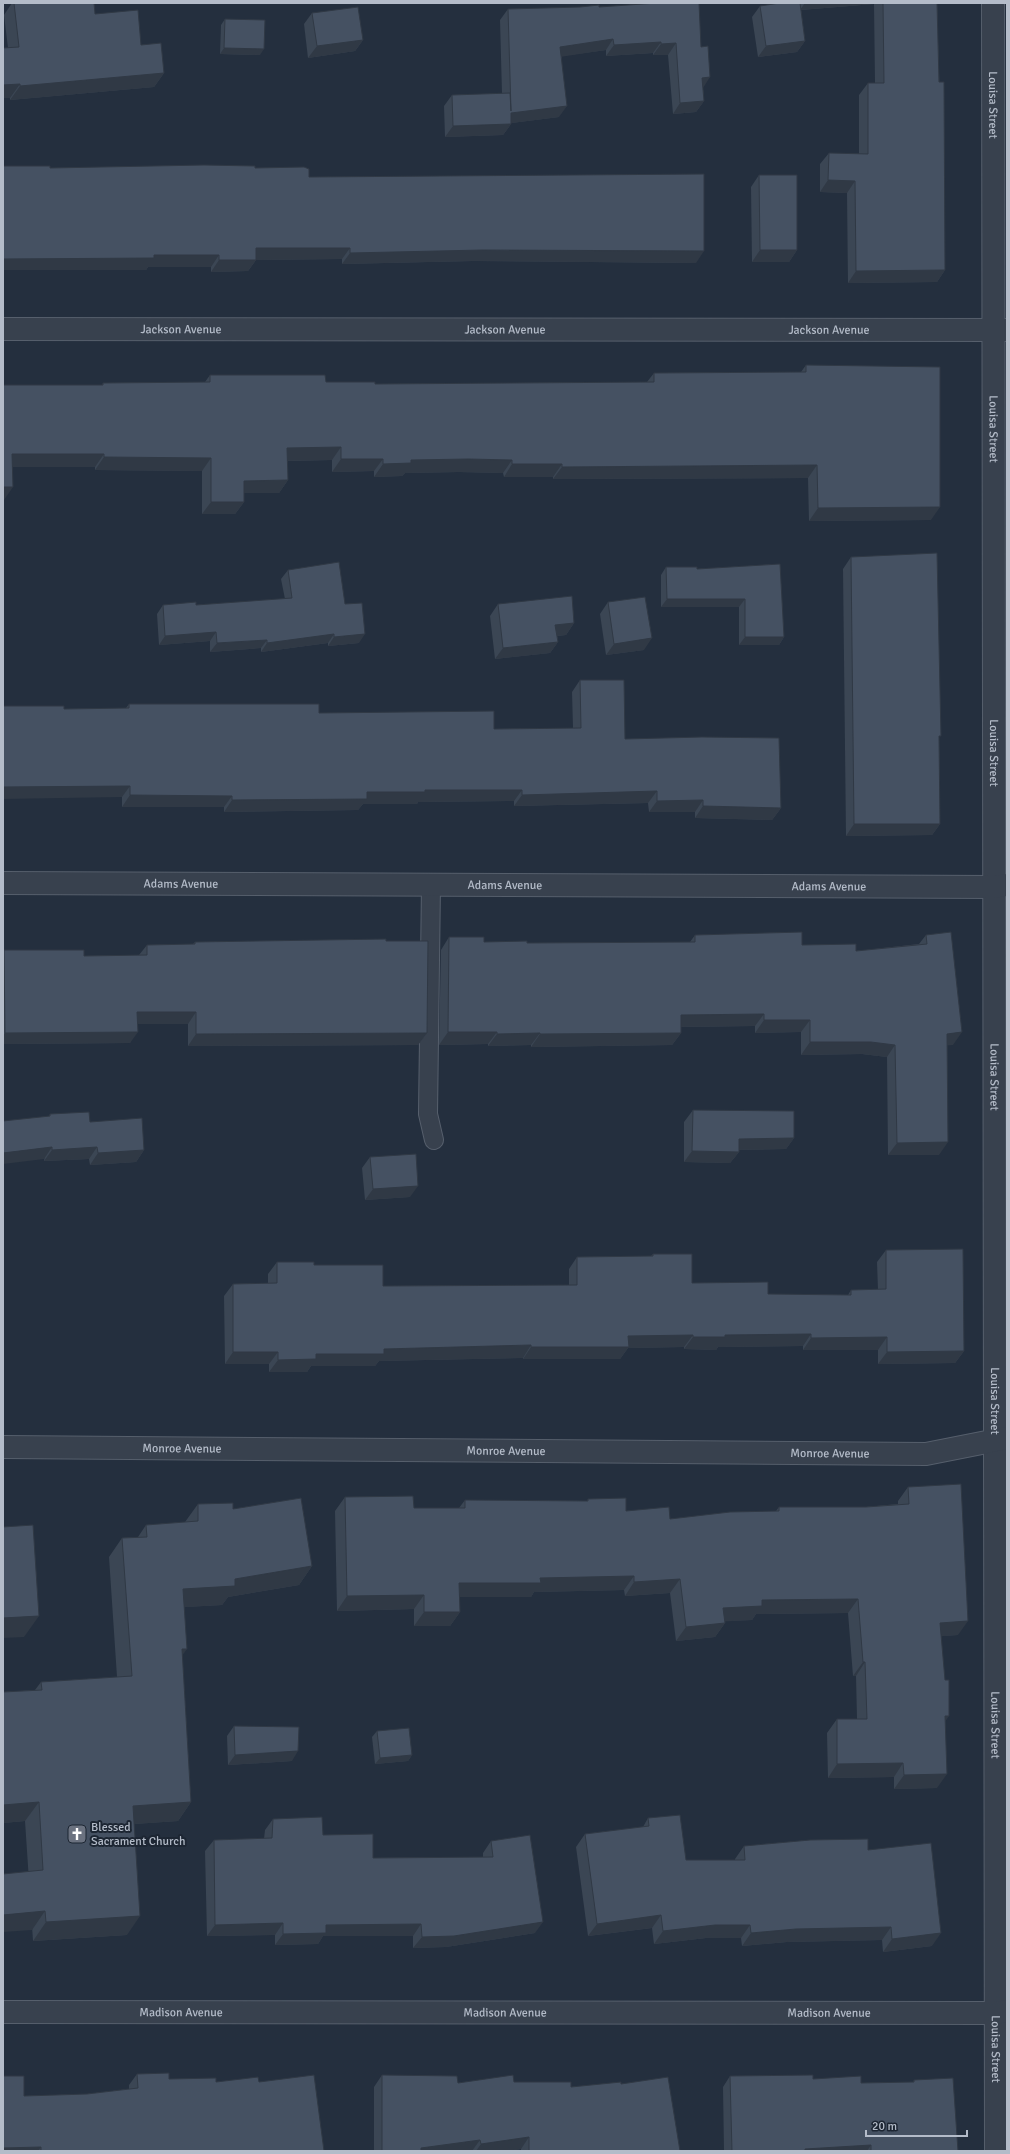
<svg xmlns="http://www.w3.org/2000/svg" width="1010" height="2154" viewBox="0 0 1010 2154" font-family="Signika,sans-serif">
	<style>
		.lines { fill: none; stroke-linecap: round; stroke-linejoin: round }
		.service-casing { stroke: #565f6c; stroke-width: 20 }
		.minor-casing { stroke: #565f6c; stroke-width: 24 }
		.service { stroke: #38414e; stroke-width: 18 }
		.minor { stroke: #38414e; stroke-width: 22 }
		.wall { fill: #3b4654 }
		.shaded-wall { fill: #303945 }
		.building { fill: #455162; stroke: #303945 }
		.labels { text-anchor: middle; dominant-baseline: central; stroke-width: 4; stroke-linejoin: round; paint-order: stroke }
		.street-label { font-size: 12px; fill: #b4bcc9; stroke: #1d2633 }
		.poi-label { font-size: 12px; fill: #b4bcc9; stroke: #1d2633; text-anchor: start }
	</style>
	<rect width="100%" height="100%" fill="#242f3e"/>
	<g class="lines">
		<g class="service-casing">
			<path id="service" d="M431 884 428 1114 434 1140"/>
		</g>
		<g class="minor-casing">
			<g id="minor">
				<path id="s1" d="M993 3 996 2151"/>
				<path id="s2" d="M3 329 1007 330"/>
				<path id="s3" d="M3 883 994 887 1007 885"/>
				<path id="s4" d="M3 1447 926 1454 1007 1438"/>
				<path id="s5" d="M3 2012 996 2013 1007 2011"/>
			</g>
		</g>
		<use href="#service" class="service"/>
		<use href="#minor" class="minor"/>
	</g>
	<g class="wall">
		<path d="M12 3H94L95 14 141 45 164 73 154 87 10 100 8 48 4 15Z"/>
		<path d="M656 3 703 88 704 101 696 112 673 114 668 55H653V53L606 56V50L562 56 559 117 511 123V124L503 135 445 137 444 106 452 95 502 94 500 20 508 9 599 7Z"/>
		<path d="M800 3H937L938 38 945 270 937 282 848 283 847 193 820 192V164L829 153 859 154V95L868 83H875L874 4 801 10 805 41 797 52 758 57 752 17 760 6Z"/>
		<path d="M312 13 363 40 355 51 308 58 304 24Z"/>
		<path d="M225 19 260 55 220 54 221 25Z"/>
		<path d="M50 168H255L309 177 696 263 473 261 342 264V259L256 260 248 271 211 272V267H148L146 270Z"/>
		<path d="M759 175 797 250 789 262H752L751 187Z"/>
		<path d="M806 365 931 520 809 521 808 478 553 479V477H504L503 473 459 472 405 473 402 476 374 477V471L332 472V460L288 461V480L279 493H244V502L235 514H202V471L95 470V467H12L4 500H3V385H102L103 383 205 382 210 375 326 382 375 384 647 382 654 373 801 372Z"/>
		<path d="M851 557 939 738 940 824 932 835 846 836 843 569Z"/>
		<path d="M780 564 784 637 779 645H739V607H661V575L666 567 697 569Z"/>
		<path d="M288 570 345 604 359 643 328 646V643L261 652V648L210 652V641L159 645 157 614 163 605H196L285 599 281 579Z"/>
		<path d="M608 602 644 650 606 655 600 614Z"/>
		<path d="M498 604 574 623 566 635 557 636 558 642 550 653 495 659 490 616Z"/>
		<path d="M580 680 625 739 781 808 772 820 695 818V812H649L648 803 514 806V801L418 802 417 804H363L358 810 224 812V807H122V797L64 709 126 708 129 704 319 713 494 729 573 728 572 692Z"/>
		<path d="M695 935 802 945 856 951 919 944 926 935 953 1045H947L939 1155H888L887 1057 862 1054 801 1055V1032L755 1033V1026L681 1027V1033L672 1045 531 1047V1045L488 1046V1044L439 1045 441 950 449 937 484 942 527 943 690 942Z"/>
		<path d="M386 941 427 1033 418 1045 188 1046V1024H138L130 1043 3 1044V952L4 950 84 956 139 955 147 945 193 944 195 942Z"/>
		<path d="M693 1110 794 1138 786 1149 739 1150V1152L730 1163 684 1162V1122Z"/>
		<path d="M50 1114 90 1122 144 1150 136 1162 90 1165 89 1159 44 1161 49 1116Z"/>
		<path d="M370 1157 410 1197 365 1200 362 1168Z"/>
		<path d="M886 1250 964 1351 955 1363 878 1364V1350H803V1346L718 1347 716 1350 684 1349V1347L628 1348 620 1359H523V1358L379 1361 375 1366H311L307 1372H269V1364H225L224 1296 233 1284 268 1283V1274L277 1262 314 1265 383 1286 569 1285V1269L577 1257 651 1256 653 1254 692 1283 768 1294 848 1295 851 1290H878L877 1262Z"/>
		<path d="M908 1487 958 1635 941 1636 945 1722 937 1788 894 1789V1777L828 1778 827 1733 837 1719H857L856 1676H853L848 1613 756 1614 752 1620 725 1621V1623L715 1637 676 1641 670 1593 625 1596 624 1590 534 1592 531 1597H459L460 1612 450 1626H414V1609L337 1611 335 1511 345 1497 414 1508H459L465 1500 587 1501 588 1499 626 1511 670 1519 776 1511 779 1507H866L898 1504V1501Z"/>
		<path d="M198 1504 233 1509 312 1566 299 1585 228 1597 222 1605 184 1607 182 1655 191 1802 178 1821 134 1824 127 1935 33 1941 25 1821 3 1823V1692L35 1690 41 1682 117 1677 109 1557 122 1538 138 1537 146 1525 185 1522Z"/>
		<path d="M234 1726 292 1761 228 1765 227 1736Z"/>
		<path d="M377 1731 412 1755 408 1761 375 1764 372 1737Z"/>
		<path d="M648 1818 686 1860H735V1859L744 1846 868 1850 932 1946 883 1952 882 1940 787 1942 742 1946 741 1938H706L654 1944 652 1928 588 1936 576 1847 585 1834 643 1827Z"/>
		<path d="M273 1819 323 1835 373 1858 483 1857V1853L491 1841 535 1933 446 1947 413 1948V1936H323L318 1944 275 1945V1935L207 1936 205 1851 214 1840 264 1839 265 1830Z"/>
		<path d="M137 2074 169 2079 216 2082H259L324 2151H3L24 2096 87 2094 129 2089V2085Z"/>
		<path d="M382 2075 458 2083 514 2082 571 2087 621 2084 680 2151H521V2149L505 2151H374V2087Z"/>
		<path d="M730 2076 813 2079 861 2083 913 2082 914 2080 958 2151H724L723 2087Z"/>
	</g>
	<g class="shaded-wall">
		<path d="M805 3H875L874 4 800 10Z"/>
		<path d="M613 39 606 50 553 58 560 47Z"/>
		<path d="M363 40 355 51 308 58 317 46Z"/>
		<path d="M805 41 797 52 758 57 766 46Z"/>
		<path d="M661 42 653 53 606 56 614 45Z"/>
		<path d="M676 43 668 55H653L661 44Z"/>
		<path d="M224 48 264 49 260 55 220 54Z"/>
		<path d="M164 73 154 87 10 100 20 86Z"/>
		<path d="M710 77 703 88 702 78Z"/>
		<path d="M20 84 10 98H3V85Z"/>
		<path d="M704 101 696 112 673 114 680 103Z"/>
		<path d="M567 106 559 117 503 124 511 113Z"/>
		<path d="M511 124 503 135 445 137 453 126Z"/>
		<path d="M828 180 855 181 847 193 820 192Z"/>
		<path d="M256 248H350L342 259 248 260Z"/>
		<path d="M482 250 704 251 696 263 473 261 342 264 350 253Z"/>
		<path d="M760 250H797L789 262H752Z"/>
		<path d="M154 255H219L211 267H148L146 270H3V259Z"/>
		<path d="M219 260H256L248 271 211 272Z"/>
		<path d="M945 270 937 282 848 283 856 271Z"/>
		<path d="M341 447 332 460 279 461 287 448Z"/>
		<path d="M12 454H104L95 467H3Z"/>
		<path d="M104 457 211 458 202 471 95 470Z"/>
		<path d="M341 459H383L374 471 332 472Z"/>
		<path d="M468 459 512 460 503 473 459 472 405 473 402 476 374 477 383 464 411 460Z"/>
		<path d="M512 464H562L553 477H504Z"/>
		<path d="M817 465 808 478 553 479 562 467Z"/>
		<path d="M288 480 279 493H235L244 481Z"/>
		<path d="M3 487H13L4 500H3Z"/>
		<path d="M211 502H244L235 514H202Z"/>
		<path d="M940 507 931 520 809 521 818 508Z"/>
		<path d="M667 599H745L739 607H661Z"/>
		<path d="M574 623 566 635 547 637 555 625Z"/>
		<path d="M216 632 210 641 159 645 165 636Z"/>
		<path d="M334 634 328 643 261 652 267 643Z"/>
		<path d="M365 634 359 643 328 646 334 637Z"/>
		<path d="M745 637H784L779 645H739Z"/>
		<path d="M652 638 644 650 606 655 614 644Z"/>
		<path d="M267 640 261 648 210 652 217 643Z"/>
		<path d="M558 642 550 653 495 659 503 648Z"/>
		<path d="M130 786 122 797 3 799V787Z"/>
		<path d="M425 790H522L514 801 418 802 417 804H363L358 810 224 812 232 800 367 792Z"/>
		<path d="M657 791 648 803 514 806 522 795Z"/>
		<path d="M130 795 232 796 224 807H122Z"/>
		<path d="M703 800 695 812H649L657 801Z"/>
		<path d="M703 806 781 808 772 820 695 818Z"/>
		<path d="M854 824H940L932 835 846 836Z"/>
		<path d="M137 1012H196L188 1024H129Z"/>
		<path d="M764 1014 755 1026 672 1027 681 1015Z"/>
		<path d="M764 1020H810L801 1032 755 1033Z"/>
		<path d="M138 1032 130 1043 3 1044V1035L5 1033Z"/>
		<path d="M448 1032H497L488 1044 439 1045Z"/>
		<path d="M962 1032 953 1045 938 1046 947 1034Z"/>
		<path d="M427 1033 418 1045 188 1046 196 1034Z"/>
		<path d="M540 1033 531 1045 488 1046 497 1034Z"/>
		<path d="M681 1033 672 1045 531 1047 540 1034Z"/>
		<path d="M810 1042H871L895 1045 887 1057 862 1054 801 1055Z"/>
		<path d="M794 1138 786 1149 731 1150 739 1139Z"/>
		<path d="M948 1142 939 1155H888L897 1143Z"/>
		<path d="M52 1147 44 1159 3 1164V1153Z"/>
		<path d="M97 1147 89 1159 44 1161 52 1150Z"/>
		<path d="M144 1150 136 1162 90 1165 98 1153Z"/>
		<path d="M692 1151 739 1152 730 1163 684 1162Z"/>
		<path d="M418 1186 410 1197 365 1200 373 1189Z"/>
		<path d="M811 1334 803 1346 718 1347 716 1350 684 1349 693 1337 725 1335Z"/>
		<path d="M693 1335 684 1347 628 1348 620 1359H523L531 1347 628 1336Z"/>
		<path d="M887 1337 878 1350H803L811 1338Z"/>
		<path d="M531 1345 523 1358 379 1361 375 1366H311L307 1372H269L278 1360 316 1354 384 1349Z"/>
		<path d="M964 1351 955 1363 878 1364 887 1352Z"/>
		<path d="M233 1352H278L269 1364H225Z"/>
		<path d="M312 1566 299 1585 228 1597 222 1605 169 1608 183 1589 235 1579Z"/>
		<path d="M634 1576 624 1590 534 1592 531 1597H449L459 1583 540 1578Z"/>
		<path d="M680 1579 670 1593 625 1596 634 1582Z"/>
		<path d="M424 1595 414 1609 337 1611 347 1596Z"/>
		<path d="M858 1599 848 1613 756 1614 752 1620 713 1622 723 1608 762 1600Z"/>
		<path d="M424 1612H460L450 1626H414Z"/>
		<path d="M39 1616 24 1637 3 1638V1618Z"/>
		<path d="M968 1621 958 1635 930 1637 940 1623Z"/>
		<path d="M725 1623 715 1637 676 1641 686 1627Z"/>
		<path d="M182 1649H187L173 1668Z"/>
		<path d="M863 1662H865L856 1676H853Z"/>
		<path d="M945 1716H949L939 1730Z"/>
		<path d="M298 1751 292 1761 228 1765 235 1755Z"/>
		<path d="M412 1755 408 1761 375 1764 380 1758Z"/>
		<path d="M903 1763 894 1777 828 1778 837 1764Z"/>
		<path d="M947 1774 937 1788 894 1789 904 1775Z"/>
		<path d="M39 1802 25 1821 3 1823V1805Z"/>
		<path d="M191 1802 178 1821 120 1825 133 1806Z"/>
		<path d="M45 1911 32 1930 3 1932V1915Z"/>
		<path d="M661 1915 652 1928 588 1936 597 1924Z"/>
		<path d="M140 1916 127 1935 33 1941 46 1922Z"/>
		<path d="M543 1922 535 1933 446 1947 413 1948 422 1937Z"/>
		<path d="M283 1923 275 1935 207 1936 215 1925Z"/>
		<path d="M421 1924 413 1936H323L318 1944 275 1945 283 1934 326 1925Z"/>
		<path d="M715 1925H750L741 1938H706L654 1944 663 1931Z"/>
		<path d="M891 1927 882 1940 787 1942 742 1946 751 1933 796 1929Z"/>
		<path d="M941 1933 932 1946 883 1952 892 1939Z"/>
		<path d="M529 2137 521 2149 505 2151H476L481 2144Z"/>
		<path d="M480 2140 472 2151H419L421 2148Z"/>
		<path d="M871 2145 867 2151H804L805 2149Z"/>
		<path d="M41 2147 38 2151H3V2148Z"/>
	</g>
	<g class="building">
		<path d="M14 3H94L95 14 138 10 141 45 161 43 164 73 20 86V84L3 85V48L19 47Z"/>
		<path d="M657 3H699L701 47 708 46 710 77 702 78 704 101 680 103 676 43 661 44V42L614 45 613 39 560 47 567 106 511 113V124L453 126 452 95 510 93 511 111 508 9 580 7 599 5V7Z"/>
		<path d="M780 3H800L805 41 766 46 760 6Z"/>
		<path d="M883 3H937L939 82H944L945 270 856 271 855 181 828 180 829 153 868 154V83H884Z"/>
		<path d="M358 7 363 40 317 46 312 13Z"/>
		<path d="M225 19 265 20 264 49 224 48Z"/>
		<path d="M204 165 255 166V168L304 167 309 169V177L704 174V251L482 250 350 253V248H256V260H219V255H154V258L3 259V166H50V168Z"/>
		<path d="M759 175H797V250H760Z"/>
		<path d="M806 365 940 367V507L818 508 817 465 562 467V464H512V460L468 459 411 460V463L383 464V459H341V447L287 448 288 480 244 481V502H211V458L104 457V454H12L13 487H3V385H103V383L210 382V375H325L326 382H375V384L654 382V373L806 372Z"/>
		<path d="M937 553 941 736H939L940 824H854L851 557Z"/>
		<path d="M339 562 345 604 362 603 365 634 334 637V634L267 643V640L217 643 216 632 165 636 163 605 196 602V605L292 598 288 570Z"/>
		<path d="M780 564 784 637H745V599H667L666 567H697V569Z"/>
		<path d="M572 596 574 623 555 625 558 642 503 648 498 604Z"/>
		<path d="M645 597 652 638 614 644 608 602Z"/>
		<path d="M580 680H624L625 739 702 737 779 738 781 808 703 806V800L657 801V791L522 795V790H425V792H367V799L232 800V796L130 795V786L3 787V706H64V709L129 708V704H319V713L494 711V729L581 728Z"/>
		<path d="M802 932V945L856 944V951L927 944 926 935 951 932 962 1032 947 1034 948 1142 897 1143 895 1045 871 1042H810V1020H764V1014L681 1015V1033L540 1034V1033L497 1034V1032H448L449 937H484V942L527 941V943L695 942V935Z"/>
		<path d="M386 939V941H428L427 1033 196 1034V1012H137L138 1032 5 1033 4 950H84V956L147 955V945L195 944V942Z"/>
		<path d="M693 1110 794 1111V1138L739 1139V1152L692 1151Z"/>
		<path d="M89 1112 90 1122 142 1118 144 1150 98 1153 97 1147 52 1150V1147L3 1153V1121L50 1116V1114Z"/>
		<path d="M416 1154 418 1186 373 1189 370 1157Z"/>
		<path d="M963 1249 964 1351 887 1352V1337L811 1338V1334L725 1335V1337H693V1335L628 1336 629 1347H531V1345L384 1349V1354H316V1359L278 1360V1352H233V1284L277 1283V1262H314V1265H383V1286L577 1285V1257L653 1256V1254H692V1283L768 1282V1294L851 1295V1290L886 1289V1250Z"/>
		<path d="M961 1484 968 1621 940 1623 945 1680H949V1716H945L947 1774 904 1775 903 1763 837 1764V1719H867L865 1662H863L858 1599 762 1600V1606L723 1608 725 1623 686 1627 680 1579 634 1582V1576L540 1578 541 1583H459L460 1612H424V1595L347 1596 345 1497 413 1496 414 1508H465V1500L588 1501V1499L626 1498V1511L669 1507 670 1519 730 1512 779 1511V1507H866L909 1504 908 1487Z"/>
		<path d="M301 1498 312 1566 235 1579V1586L183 1589 187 1649H182L191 1802 133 1806 140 1916 46 1922 45 1911 3 1915V1874L43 1870 39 1802 3 1805V1692L42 1690 41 1682 132 1676 122 1538 147 1537 146 1525 198 1521V1504L233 1503V1509Z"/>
		<path d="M33 1525 39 1616 3 1618V1527Z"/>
		<path d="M234 1726 299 1727 298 1751 235 1755Z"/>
		<path d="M409 1728 412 1755 380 1758 377 1731Z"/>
		<path d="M680 1815 686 1860H745L744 1846 810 1840 868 1839V1850L931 1843 941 1933 892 1939 891 1927 796 1929 751 1933 750 1925H715L663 1931 661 1915 597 1924 585 1834 649 1826 648 1818Z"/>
		<path d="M322 1817 323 1835 373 1834V1858L493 1857 491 1841 530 1835 543 1922 454 1936 422 1937 421 1924 326 1925V1933L283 1934V1923L215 1925 214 1840 272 1838 273 1819Z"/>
		<path d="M169 2073V2079L216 2078V2082L258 2077 259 2082 314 2075 324 2151H41V2147L3 2148V2076H24V2096L87 2094 138 2088 137 2074Z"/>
		<path d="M382 2075 457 2076 458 2083 513 2075 514 2082H571V2087L621 2082V2084L668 2077 680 2151H529V2137L481 2144 480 2140 421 2148V2151H382Z"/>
		<path d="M813 2075V2079L861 2076V2083L914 2082V2080L953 2078 958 2151H871V2145L805 2149V2151H732L730 2076Z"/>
	</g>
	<defs>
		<g id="church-square" transform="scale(1)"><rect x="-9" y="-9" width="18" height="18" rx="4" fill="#6b7280" stroke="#1d2633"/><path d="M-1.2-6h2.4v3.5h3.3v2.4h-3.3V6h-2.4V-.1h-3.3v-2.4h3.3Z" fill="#fff"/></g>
	</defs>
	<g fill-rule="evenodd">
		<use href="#church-square" x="77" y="1834"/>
	</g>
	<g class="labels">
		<g class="street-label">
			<text stroke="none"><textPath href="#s1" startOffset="102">Louisa Street</textPath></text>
			<text stroke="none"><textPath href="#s2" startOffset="178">Jackson Avenue</textPath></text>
			<text stroke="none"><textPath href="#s2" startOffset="502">Jackson Avenue</textPath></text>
			<text stroke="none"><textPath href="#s2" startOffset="826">Jackson Avenue</textPath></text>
			<text stroke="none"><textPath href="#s1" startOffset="426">Louisa Street</textPath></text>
			<text stroke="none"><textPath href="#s1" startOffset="750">Louisa Street</textPath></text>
			<text stroke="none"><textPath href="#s3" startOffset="178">Adams Avenue</textPath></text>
			<text stroke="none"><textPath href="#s3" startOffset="502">Adams Avenue</textPath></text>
			<text stroke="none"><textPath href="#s3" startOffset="826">Adams Avenue</textPath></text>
			<text stroke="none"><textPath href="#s1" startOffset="1074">Louisa Street</textPath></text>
			<text stroke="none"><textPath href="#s1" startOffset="1398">Louisa Street</textPath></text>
			<text stroke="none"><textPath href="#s4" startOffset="179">Monroe Avenue</textPath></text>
			<text stroke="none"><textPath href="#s4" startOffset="503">Monroe Avenue</textPath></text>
			<text stroke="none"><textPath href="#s4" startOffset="827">Monroe Avenue</textPath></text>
			<text stroke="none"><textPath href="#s1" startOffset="1722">Louisa Street</textPath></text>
			<text stroke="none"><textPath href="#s5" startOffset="178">Madison Avenue</textPath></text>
			<text stroke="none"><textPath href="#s5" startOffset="502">Madison Avenue</textPath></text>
			<text stroke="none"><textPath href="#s5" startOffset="826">Madison Avenue</textPath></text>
			<text stroke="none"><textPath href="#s1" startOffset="2046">Louisa Street</textPath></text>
		</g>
		<g class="poi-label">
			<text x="91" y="1827">Blessed<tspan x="91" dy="14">Sacrament Church</tspan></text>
		</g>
	</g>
	<rect width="1010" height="2154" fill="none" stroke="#b4bcc9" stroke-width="8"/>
	<path d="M866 2130v6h101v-6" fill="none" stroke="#b4bcc9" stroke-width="2"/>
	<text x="872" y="2130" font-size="12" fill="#b4bcc9" stroke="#1d2633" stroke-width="3" paint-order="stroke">20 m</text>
</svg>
